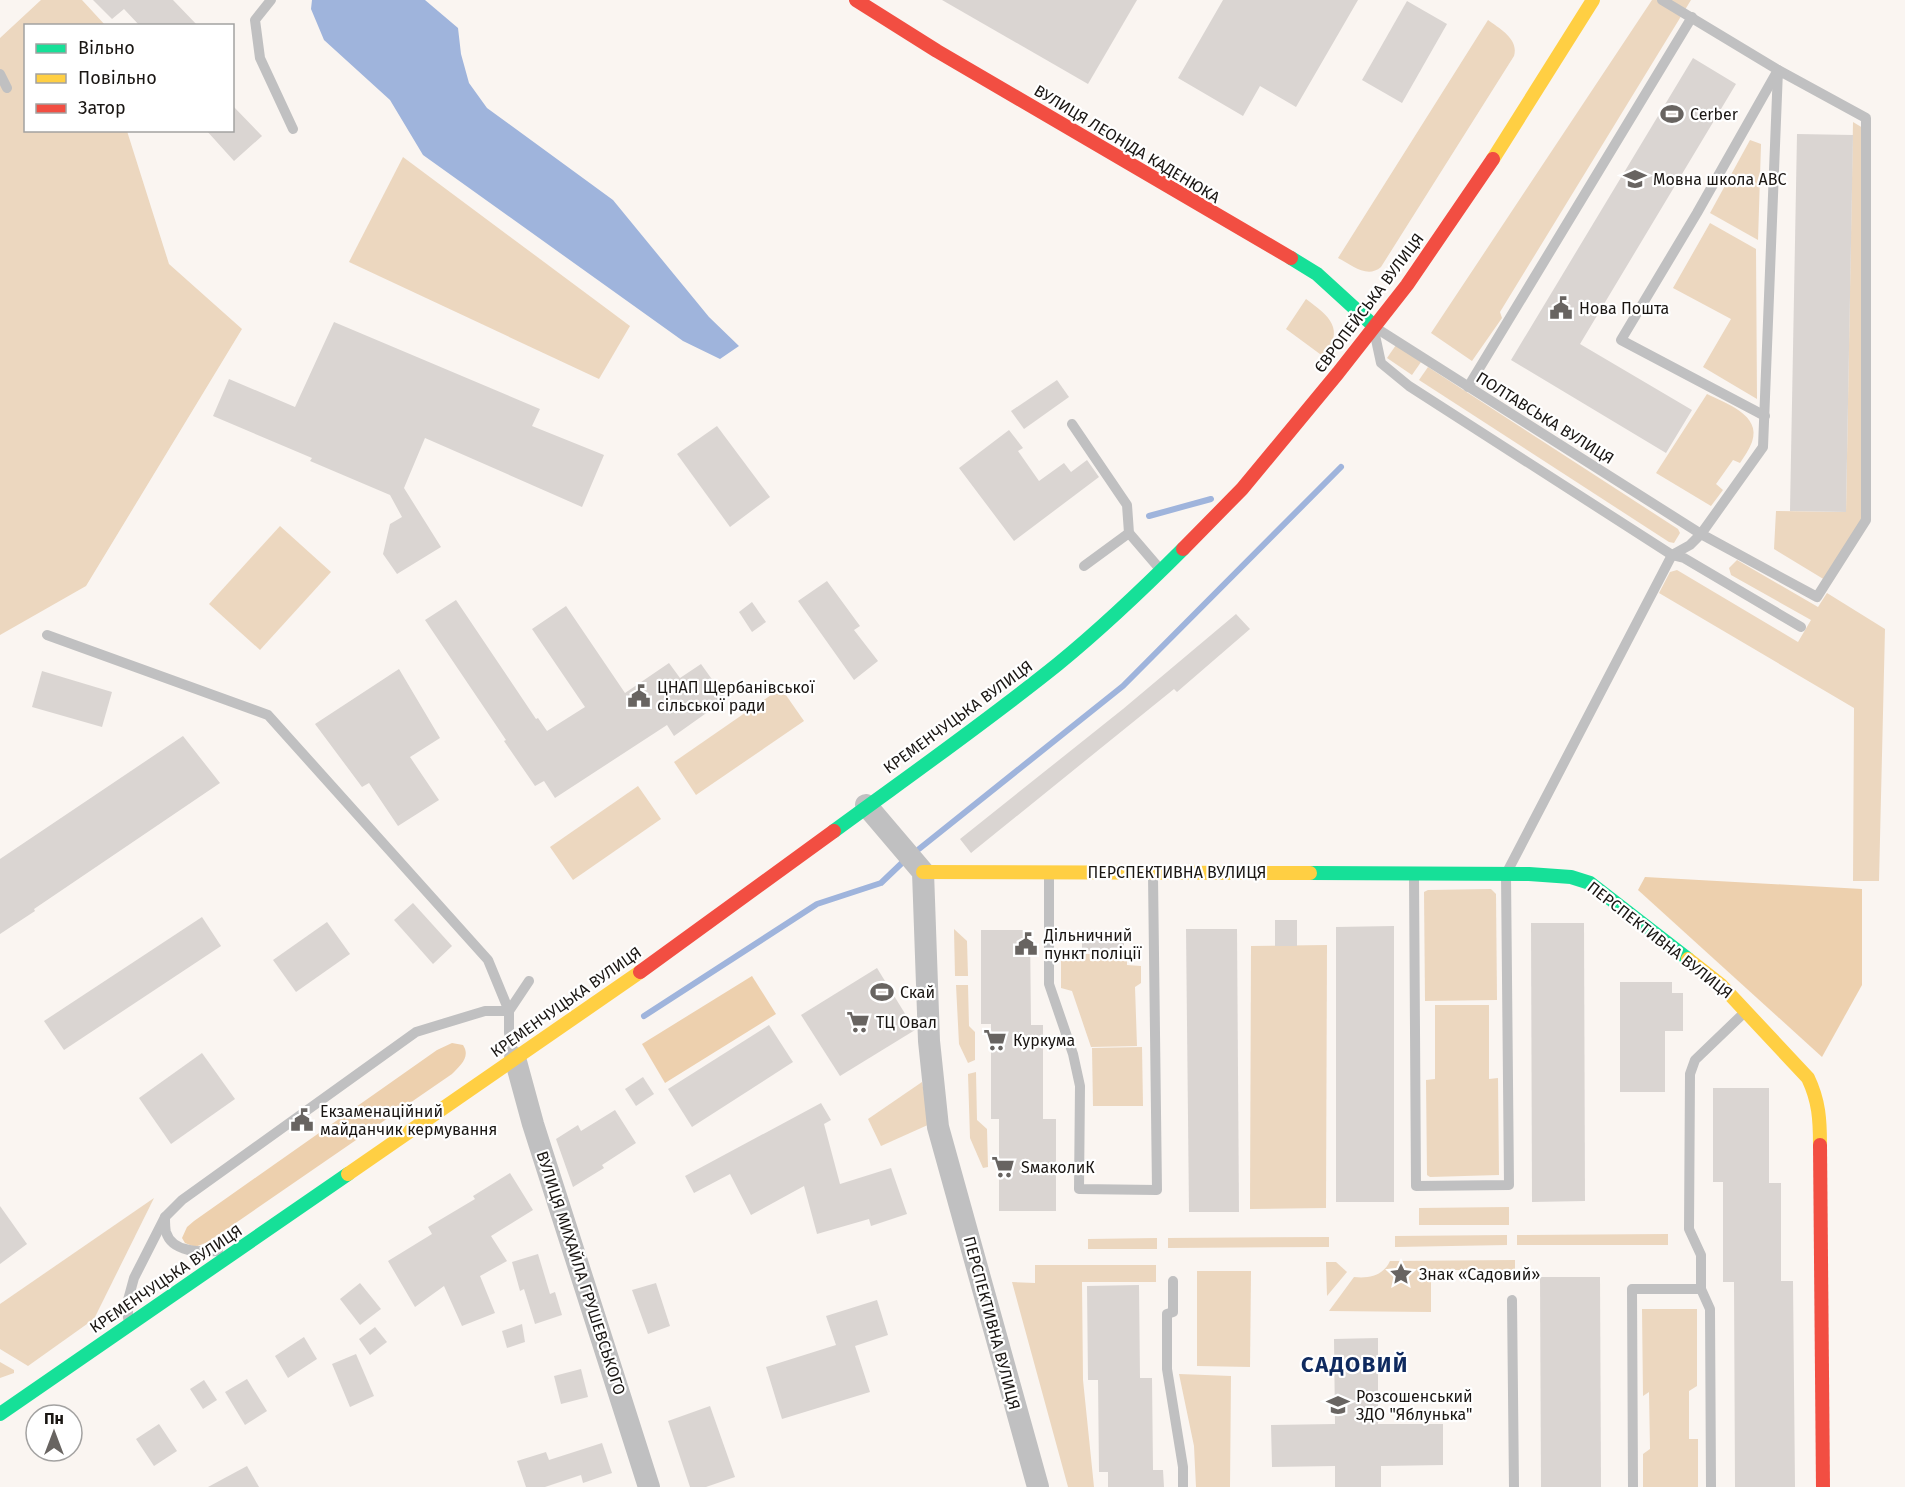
<svg xmlns="http://www.w3.org/2000/svg" width="1905" height="1487" viewBox="0 0 1905 1487" font-family="'Fira Sans',sans-serif">
	<style>
		.green { fill: #ecd7bf }
		.forest { fill: #edd0ae }
		.water { fill: #9fb4dc }
		.lines { fill: none; stroke-linecap: round; stroke-linejoin: round }
		.stream { stroke: #9fb4dc; stroke-width: 6 }
		.building { fill: #dad5d2 }
		.lane { stroke: #c0c0c1; stroke-width: 10 }
		.street { stroke: #c0c0c1; stroke-width: 22 }
		.fast { stroke: #16e098; stroke-width: 14 }
		.slow { stroke: #ffcf43; stroke-width: 14 }
		.jam { stroke: #f24e42; stroke-width: 14 }
		.labels { text-anchor: middle; dominant-baseline: central; stroke-width: 4.5; stroke-linejoin: round; paint-order: stroke }
		.poi-label { font-size: 16px; fill: #1a1613; stroke: #fff; text-anchor: start }
		.street-label { font-size: 16px; fill: #1a1613; stroke: #fff }
		.district-label { font-size: 22px; font-weight: bold; letter-spacing: 1.5px; fill: #0f2a5f; stroke: #fff }
	</style>
	<rect width="100%" height="100%" fill="#faf5f1"/>
	<g class="green">
		<path d="M41 0H82L105 25 26 26V130L127 131 169 264 242 329 86 586 0 635V38Z"/>
		<path d="M1652 0H1691L1500 312 1502 318 1472 361 1431 333Z"/>
		<path d="M1488 20C1500 29 1519 39 1514 56L1381 267C1367 279 1352 265 1338 258Z"/>
		<path d="M1853 122 1863 128 1862 519 1825 580 1774 549 1776 511 1846 512Z"/>
		<path d="M1750 140 1761 144 1758 240 1710 213Z"/>
		<path d="M403 157 630 326 599 379 349 262Z"/>
		<path d="M1710 223 1756 249 1757 399 1703 367 1731 319 1673 288Z"/>
		<path d="M1306 299C1330 317 1345 328 1324 357L1286 329Z"/>
		<path d="M1396 345 1421 362 1412 375 1387 358Z"/>
		<path d="M1428 367 1678 529 1680 533 1674 543 1669 542 1419 380Z"/>
		<path d="M1707 394C1725 403 1762 415 1752 442 1749 450 1744 457 1740 463L1733 460 1716 484 1723 490 1711 506 1656 473Z"/>
		<path d="M280 526 331 572 260 650 209 604Z"/>
		<path d="M1737 560 1818 607 1827 593 1885 629 1879 881H1853L1854 708 1659 593 1670 572 1677 570 1798 642 1811 620 1731 575 1729 568Z"/>
		<path d="M781 688 804 721 696 795 674 762Z"/>
		<path d="M638 786 661 819 573 880 550 847Z"/>
		<path d="M1491 889 1496 894 1497 1000 1425 1001 1424 892 1428 890Z"/>
		<path d="M954 929 967 941 968 976H955Z"/>
		<path d="M1327 945 1326 1208 1250 1209 1251 946Z"/>
		<path d="M1061 954H1127V965L1141 966V983L1135 987 1137 1046 1091 1047 1072 991 1061 988Z"/>
		<path d="M956 985H968L969 1026 975 1032V1060L968 1063 959 1044Z"/>
		<path d="M1435 1005H1489V1079L1498 1078 1499 1175 1430 1177 1427 1175 1426 1080 1435 1079Z"/>
		<path d="M1142 1047 1143 1106H1093L1092 1048Z"/>
		<path d="M976 1072 977 1120 987 1129 988 1167 983 1168 970 1138 968 1074Z"/>
		<path d="M922 1082 930 1124 881 1146 868 1119Z"/>
		<path d="M154 1198 94 1319 28 1366 0 1349V1304Z"/>
		<path d="M1509 1207V1225H1419V1208Z"/>
		<path d="M1668 1234V1245H1517V1235Z"/>
		<path d="M1507 1235V1245L1395 1247V1236Z"/>
		<path d="M1329 1237V1247L1168 1248V1238Z"/>
		<path d="M1157 1238V1249H1088V1239Z"/>
		<path d="M1515 1260V1270H1431V1312L1329 1311 1354 1277C1369 1279 1384 1275 1390 1261Z"/>
		<path d="M1326 1262H1336L1347 1272 1327 1296Z"/>
		<path d="M1035 1265H1156V1282H1082L1083 1380 1094 1487H1068L1012 1282 1035 1283Z"/>
		<path d="M1197 1271H1251L1250 1367 1197 1366Z"/>
		<path d="M1697 1309V1386L1689 1391V1439H1698V1487H1643V1454L1650 1449 1649 1392 1643 1396 1642 1309Z"/>
		<path d="M0 1362 14 1370V1373L0 1378Z"/>
		<path d="M1179 1374 1231 1376 1230 1487H1196L1194 1446Z"/>
	</g>
	<g class="forest">
		<path d="M1645 877 1862 889V985L1822 1057 1638 890Z"/>
		<path d="M752 976 776 1014 665 1083 642 1044Z"/>
		<path d="M452 1043 463 1045C471 1057 460 1066 452 1074L208 1242 195 1247 185 1243 182 1238 187 1227 194 1221 437 1050Z"/>
	</g>
	<path class="water" d="M312 0H425L458 28 461 54 469 83 487 108 613 200 709 317 739 346 720 359 683 341 423 155 390 100 324 40 311 9Z"/>
	<g class="lines">
		<g class="stream">
			<path d="M1149 516 1211 499"/>
			<path d="M919 849 1123 686 1341 467"/>
			<path d="M644 1016 817 904 881 883 904 861"/>
		</g>
	</g>
	<g class="building">
		<path d="M93 0H173L198 26H140L124 9 112 19Z"/>
		<path d="M942 0H1137L1088 84Z"/>
		<path d="M1223 0H1358L1296 107 1260 86 1243 116 1178 78Z"/>
		<path d="M1407 1 1447 24 1402 103 1362 80Z"/>
		<path d="M1693 58 1736 84 1580 344 1692 410 1666 453 1511 360Z"/>
		<path d="M232 105 262 136 234 161 206 130H232Z"/>
		<path d="M1797 134 1853 135 1846 512 1790 511Z"/>
		<path d="M334 322 540 409 532 426 604 455 582 507 425 438 404 488 441 547 397 574 383 554 390 524 402 517 390 495 310 461 312 458 213 416 229 379 295 407Z"/>
		<path d="M1057 380 1069 397 1024 429 1011 411Z"/>
		<path d="M717 426 770 497 730 527 677 454Z"/>
		<path d="M1009 430 1023 448 1018 451 1039 481 1064 463 1071 472 1087 460 1099 477 1014 541 959 468Z"/>
		<path d="M827 581 860 626 854 630 878 661 854 680 798 601Z"/>
		<path d="M456 600 536 719 538 718 547 731 585 707 532 629 566 606 625 693 669 663 680 678 701 664 726 699 674 736 667 725 555 798 544 781 535 786 504 741 506 740 425 620Z"/>
		<path d="M752 602 766 622 752 632 739 612Z"/>
		<path d="M1236 614 1250 629 1177 692 1174 689 971 853 960 839 1123 709Z"/>
		<path d="M399 669 440 738 410 757 439 800 398 826 369 783 362 787 315 724Z"/>
		<path d="M42 671 112 692 102 727 32 707Z"/>
		<path d="M183 736 220 783 34 909 35 911 0 934V859Z"/>
		<path d="M413 903 452 946 433 964 394 920Z"/>
		<path d="M202 917 221 946 64 1050 44 1021Z"/>
		<rect x="1275" y="920" width="22" height="26"/>
		<path d="M327 922 350 954 296 992 273 960Z"/>
		<path d="M1531 923H1584L1585 1201 1532 1202Z"/>
		<path d="M1394 926V1202H1336V927Z"/>
		<path d="M1186 929H1237L1239 1212H1189Z"/>
		<path d="M981 930H1030L1031 1025H1043V1119H1056V1211H999V1119H991V1024H981Z"/>
		<rect x="1082" y="931" width="42" height="20"/>
		<path d="M877 968 915 1030 840 1076 801 1015Z"/>
		<path d="M1620 982H1672V993H1683V1031H1665V1092H1620Z"/>
		<path d="M769 1025 793 1062 692 1127 668 1089Z"/>
		<path d="M202 1053 235 1099 171 1144 139 1098Z"/>
		<path d="M643 1077 654 1094 636 1106 625 1089Z"/>
		<path d="M1713 1088H1769V1183H1781V1281H1793L1795 1487H1735L1734 1282H1723V1182H1713Z"/>
		<path d="M821 1103 831 1120 824 1124 840 1184 891 1168 907 1214 871 1226 869 1219 817 1234 804 1186 751 1215 730 1174 694 1193 685 1176Z"/>
		<path d="M615 1110 636 1143 602 1165 604 1168 573 1187 556 1139 578 1125 581 1131Z"/>
		<path d="M510 1173 533 1210 491 1236 507 1261 480 1276 495 1313 462 1326 444 1286 415 1307 388 1261 432 1234 428 1227 475 1199 473 1196Z"/>
		<path d="M0 1206 27 1244 0 1264Z"/>
		<path d="M538 1254 550 1294 555 1292 562 1315 535 1324 524 1289 520 1291 512 1262Z"/>
		<path d="M1540 1277H1600L1601 1487H1541Z"/>
		<path d="M360 1283 381 1309 360 1325 340 1299Z"/>
		<path d="M656 1283 670 1326 648 1334 632 1290Z"/>
		<path d="M1139 1285 1140 1378H1152L1153 1470H1163L1164 1487H1108V1472H1099L1098 1380H1088L1087 1286Z"/>
		<path d="M877 1300 888 1335 855 1346 870 1392 782 1419 766 1367 836 1345 826 1316Z"/>
		<path d="M522 1324 525 1342 507 1348 502 1331Z"/>
		<path d="M375 1327 387 1342 370 1355 359 1339Z"/>
		<path d="M304 1337 317 1359 288 1378 275 1356Z"/>
		<path d="M1378 1338V1424H1443V1465L1381 1466V1487H1335V1466L1272 1467 1271 1425 1335 1424 1334 1339Z"/>
		<path d="M356 1354 374 1396 350 1407 332 1364Z"/>
		<path d="M581 1369 588 1397 561 1404 554 1376Z"/>
		<path d="M247 1379 267 1411 245 1425 225 1392Z"/>
		<path d="M204 1380 217 1400 203 1409 190 1389Z"/>
		<path d="M710 1406 735 1477 706 1487H690L668 1421Z"/>
		<path d="M159 1424 177 1451 154 1466 136 1439Z"/>
		<path d="M602 1443 612 1473 583 1483 581 1475 545 1487H526L517 1461 546 1452 549 1460Z"/>
		<path d="M247 1466 259 1487H208Z"/>
	</g>
	<g class="lines">
		<g class="lane">
			<path d="M271 0 255 20 260 58 293 129"/>
			<path d="M1662 0 1778 70 1697 213 1621 340 1765 416"/>
			<path d="M0 74 7 88"/>
			<path d="M1376 328 1701 534 1817 597 1866 520V118L1778 70 1763 447 1701 534 1690 545 1672 555"/>
			<path d="M1375 335 1381 363 1409 386 1672 555 1684 558 1801 627"/>
			<path d="M1468 387 1692 17"/>
			<path d="M1072 424 1127 505 1129 533 1159 568"/>
			<path d="M1084 566 1129 533"/>
			<path d="M47 635 268 715 488 960 509 1011H485L475 1014 416 1032 182 1200 165 1217 134 1278 128 1300V1318"/>
			<path d="M1049 876V984L1073 1054 1080 1086 1079 1189 1157 1190 1153 876"/>
			<path d="M1414 876 1416 1186 1509 1185 1506 874 1672 555"/>
			<path d="M514 1055 509 1033V1011L529 981"/>
			<path d="M165 1217C165 1222 165 1228 166 1232 172 1253 201 1252 218 1251"/>
			<path d="M1173 1281V1312L1167 1314V1369L1183 1467V1487"/>
			<path d="M1512 1300 1514 1487"/>
			<path d="M1633 1487 1632 1289H1701"/>
			<path d="M1711 1487 1710 1309 1701 1289V1255L1689 1229 1690 1074 1695 1060 1744 1013"/>
		</g>
		<g class="street">
			<path d="M866 805 923 872 929 1041 938 1127 1038 1487"/>
			<path d="M515 1058 533 1124 649 1487"/>
		</g>
		<g class="fast">
			<path d="M1291 258 1317 274 1374 326"/>
			<path d="M834 831C909 776 986 722 1058 664 1102 628 1143 589 1183 549"/>
			<path d="M1310 873 1529 874 1571 877 1590 883 1688 959"/>
			<path d="M0 1414 348 1174"/>
		</g>
		<g class="slow">
			<path d="M1493 159 1593 0"/>
			<path d="M923 872 1310 873"/>
			<path d="M1688 959 1721 985 1808 1078C1819 1101 1820 1120 1820 1145"/>
			<path d="M348 1174 640 972"/>
		</g>
		<g class="jam">
			<path d="M856 0 937 51 1291 258"/>
			<path d="M1183 549 1242 489 1338 373 1407 285 1493 159"/>
			<path d="M640 972 834 831"/>
			<path d="M1820 1145 1823 1487"/>
		</g>
	</g>
	<defs>
		<g id="stadium-bare" transform="scale(1.8)"><path d="M0-5a6.5 5 0 1 0 0 10a6.5 5 0 1 0 0-10ZM-3.5-1.8h7v3.6h-7Z" fill="#686461" stroke="#fff" stroke-width="2.5" paint-order="stroke"/></g>
		<g id="school-bare" transform="scale(1.8)"><path d="M0-5L7-2L0 1L-7-2ZM-4 1L0 2.5L4 1V4Q0 6-4 4Z" fill="#686461" stroke="#fff" stroke-width="2.5" paint-order="stroke"/></g>
		<g id="civic-bare" transform="scale(1.8)"><path d="M-.6-6.5H3V-4.5H.6V-3L4-1V1h2V6H-6V1h2V-1L-.6-3ZM-1.2 2.5V6h2.4V2.5Z" fill="#686461" stroke="#fff" stroke-width="2.5" paint-order="stroke"/></g>
		<g id="supermarket-bare" transform="scale(1.8)"><path d="M-6-5.5h2.5l.6 2H6L4.5 2H-2.5L-4.4-4H-6ZM-1.5 3.2a1.3 1.3 0 1 0 .1 0ZM3 3.2a1.3 1.3 0 1 0 .1 0Z" fill="#686461" stroke="#fff" stroke-width="2.5" paint-order="stroke"/></g>
		<g id="sight-bare" transform="scale(1.8)"><path d="M0-6L1.8-2.2L6-1.7L2.9 1.2L3.7 5.4L0 3.3L-3.7 5.4L-2.9 1.2L-6-1.7L-1.8-2.2Z" fill="#686461" stroke="#fff" stroke-width="2.5" paint-order="stroke"/></g>
	</defs>
	<g fill-rule="evenodd">
		<use href="#stadium-bare" x="1672" y="114"/>
		<use href="#school-bare" x="1635" y="179"/>
		<use href="#civic-bare" x="1561" y="308"/>
		<use href="#civic-bare" x="639" y="696"/>
		<use href="#civic-bare" x="1026" y="944"/>
		<use href="#stadium-bare" x="882" y="992"/>
		<use href="#supermarket-bare" x="858" y="1022"/>
		<use href="#supermarket-bare" x="995" y="1040"/>
		<use href="#civic-bare" x="302" y="1120"/>
		<use href="#supermarket-bare" x="1003" y="1167"/>
		<use href="#sight-bare" x="1401" y="1274"/>
		<use href="#school-bare" x="1338" y="1405"/>
	</g>
	<g class="labels">
		<g class="poi-label">
			<text x="1690" y="114">Cerber</text>
			<text x="1653" y="179">Мовна школа ABC</text>
			<text x="1579" y="308">Нова Пошта</text>
			<text x="657" y="687">ЦНАП Щербанівської<tspan x="657" dy="18">сільської ради</tspan></text>
			<text x="1044" y="935">Дільничний<tspan x="1044" dy="18">пункт поліції</tspan></text>
			<text x="900" y="992">Скай</text>
			<text x="876" y="1022">ТЦ Овал</text>
			<text x="1013" y="1040">Куркума</text>
			<text x="320" y="1111">Екзаменаційний<tspan x="320" dy="18">майданчик кермування</tspan></text>
			<text x="1021" y="1167">SмаколиК</text>
			<text x="1419" y="1274">Знак «Садовий»</text>
			<text x="1356" y="1396">Розсошенський<tspan x="1356" dy="18">ЗДО "Яблунька"</tspan></text>
		</g>
		<g class="street-label">
			<text transform="translate(1127 144) rotate(31)">ВУЛИЦЯ ЛЕОНІДА КАДЕНЮКА</text>
			<text transform="translate(1369 303) rotate(-53)">ЄВРОПЕЙСЬКА ВУЛИЦЯ</text>
			<text transform="translate(1545 418) rotate(32)">ПОЛТАВСЬКА ВУЛИЦЯ</text>
			<text transform="translate(958 717) rotate(-36)">КРЕМЕНЧУЦЬКА ВУЛИЦЯ</text>
			<text x="1177" y="872">ПЕРСПЕКТИВНА ВУЛИЦЯ</text>
			<text transform="translate(1660 940) rotate(38)">ПЕРСПЕКТИВНА ВУЛИЦЯ</text>
			<text transform="translate(566 1002) rotate(-35)">КРЕМЕНЧУЦЬКА ВУЛИЦЯ</text>
			<text transform="translate(581 1273) rotate(72)">ВУЛИЦЯ МИХАЙЛА ГРУШЕВСЬКОГО</text>
			<text transform="translate(166 1279) rotate(-34)">КРЕМЕНЧУЦЬКА ВУЛИЦЯ</text>
			<text transform="translate(992 1323) rotate(75)">ПЕРСПЕКТИВНА ВУЛИЦЯ</text>
		</g>
		<g class="district-label">
			<text x="1355" y="1364">САДОВИЙ</text>
		</g>
	</g>
	<rect x="24" y="24" width="210" height="108" fill="#ffffff" stroke="#a3a2a1" stroke-width="1.5"/>
	<rect x="36" y="44" width="30" height="9" fill="#16e098" stroke="#a3a2a1" stroke-width="1.5"/>
	<text x="78" y="54" font-size="18" fill="#1a1613">Вільно</text>
	<rect x="36" y="74" width="30" height="9" fill="#ffcf43" stroke="#a3a2a1" stroke-width="1.5"/>
	<text x="78" y="84" font-size="18" fill="#1a1613">Повільно</text>
	<rect x="36" y="104" width="30" height="9" fill="#f24e42" stroke="#a3a2a1" stroke-width="1.5"/>
	<text x="78" y="114" font-size="18" fill="#1a1613">Затор</text>
	<g transform="translate(54 1433)"><circle r="28" fill="#ffffff" stroke="#a3a2a1" stroke-width="1.5"/>
	<path d="M0-4.5L10 22L0 15L-10 22Z" fill="#686461"/>
	<text y="-9" font-size="16" font-weight="bold" text-anchor="middle" fill="#1a1613">Пн</text>
	</g>
</svg>
